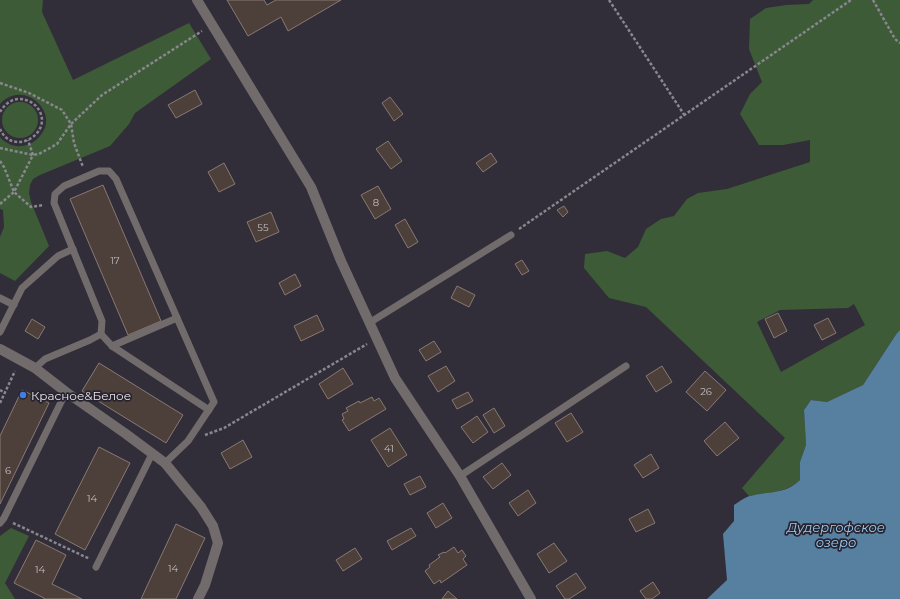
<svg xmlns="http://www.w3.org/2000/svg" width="900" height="599" viewBox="0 0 900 599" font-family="Montserrat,sans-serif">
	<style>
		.green { fill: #3e5b37; fill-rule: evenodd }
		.water { fill: #5780a0 }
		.building { fill: #4d403b; stroke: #887973 }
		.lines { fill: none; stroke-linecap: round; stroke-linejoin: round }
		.path { stroke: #89868f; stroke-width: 2.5; stroke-dasharray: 3 2; stroke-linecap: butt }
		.service { stroke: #726b6b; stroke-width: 7 }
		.minor { stroke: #726b6b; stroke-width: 10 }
		.shop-dot { fill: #3f7fe0; stroke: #28242f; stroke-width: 1.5 }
		.labels { text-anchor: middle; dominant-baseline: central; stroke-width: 3.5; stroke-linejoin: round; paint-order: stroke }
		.number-label { font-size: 10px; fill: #c1bcc0 }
		.poi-label { font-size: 12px; fill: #e8e5ec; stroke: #28242f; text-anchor: start }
		.water-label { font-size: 13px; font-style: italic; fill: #9acdf4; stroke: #28242f }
	</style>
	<rect width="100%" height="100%" fill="#322e39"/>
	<g class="green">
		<path d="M0 0H43L42 12 73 80 189 23 211 59 135 113 129 124 110 146 40 175 33 179 30 185 29 193 31 202 49 246 15 281 0 273V237L4 227 3 210 0 209V137C5 143 13 147 22 146 29 145 35 142 40 136 61 112 23 78 0 104Z"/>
		<path d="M813 0H900V330L897 333 863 385 827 402 811 400 804 410 806 445 800 462V480C786 493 767 494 749 496L742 488 785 438 646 307 609 298 584 268 585 254 607 251 625 258 638 247 646 229 661 219 674 216 687 199 698 193 727 189 810 162V140L783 145H759L740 114 750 94 762 82 749 49 750 19 766 8 786 5 809 4ZM854 304 865 325 781 372 757 322 780 310 848 308Z"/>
		<circle cx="20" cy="120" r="18"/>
		<path d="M11 528 29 536 5 583 15 599H0V536Z"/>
	</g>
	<path class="water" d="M900 330V599H707L727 580 723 534 734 521V505C739 502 745 497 750 496 768 491 785 495 800 480V462L806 445 804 410 811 400 827 402 863 385 897 333Z"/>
	<g class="building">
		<path d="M227 0H264L267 5 276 0H341L288 31 281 17 248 36Z"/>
		<path d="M195 90 202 104 176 118 168 105Z"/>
		<path d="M390 97 403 114 394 121 382 103Z"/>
		<path d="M388 141 402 161 391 169 376 149Z"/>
		<path d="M491 153 497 162 483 172 476 163Z"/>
		<path d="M224 163 235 184 219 192 208 172Z"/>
		<path d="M103 185 161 321 128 335 70 199Z"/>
		<path d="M378 186 391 209 375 219 361 195Z"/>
		<path d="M564 206 568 212 563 217 557 210Z"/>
		<path d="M271 212 279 232 256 242 247 222Z"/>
		<path d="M405 219 418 242 408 248 395 225Z"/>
		<path d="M522 260 529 271 522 275 515 264Z"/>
		<path d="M295 274 301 286 285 295 279 283Z"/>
		<path d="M457 286 475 295 469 307 451 298Z"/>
		<path d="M778 313 787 331 774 338 765 319Z"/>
		<path d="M317 315 324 330 301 341 294 326Z"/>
		<path d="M828 318 836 333 822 340 814 325Z"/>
		<path d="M32 319 45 327 38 339 25 331Z"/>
		<path d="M434 341 441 352 426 361 419 350Z"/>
		<path d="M99 363 183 415 166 443 82 391Z"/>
		<path d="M446 366 455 381 438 392 428 376Z"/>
		<path d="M662 366 672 382 656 392 646 376Z"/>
		<path d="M343 368 353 384 328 399 319 384Z"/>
		<path d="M705 371 726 390 707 411 686 392Z"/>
		<path d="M22 390 49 403 0 504V436Z"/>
		<path d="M468 392 473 401 457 409 452 400Z"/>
		<path d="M372 397 374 401 379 398 386 409 349 431 342 420 344 419 342 414 348 411 346 408 359 401 360 403Z"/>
		<path d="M494 408 505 426 494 433 483 415Z"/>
		<path d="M571 413 583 432 567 442 555 423Z"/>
		<path d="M477 416 488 432 473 443 461 427Z"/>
		<path d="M725 422 739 438 717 456 704 441Z"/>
		<path d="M390 428 407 455 388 467 371 440Z"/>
		<path d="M243 440 252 457 230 469 221 453Z"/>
		<path d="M99 447 130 463 85 550 55 534Z"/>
		<path d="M651 454 659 468 643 478 634 465Z"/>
		<path d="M502 463 511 475 493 489 483 477Z"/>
		<path d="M420 476 426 487 410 495 404 484Z"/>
		<path d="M528 490 536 503 518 516 509 503Z"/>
		<path d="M443 503 452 518 436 528 427 513Z"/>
		<path d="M648 509 655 523 636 532 629 519Z"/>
		<path d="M176 524 205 538 176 599H141Z"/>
		<path d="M411 528 416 536 392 550 387 541Z"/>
		<path d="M36 540 66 555 52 584 82 599H44V598L14 583Z"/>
		<path d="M554 543 567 561 549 573 537 554Z"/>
		<path d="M454 547 458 553 462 550 466 556 463 559 467 565 441 583 440 580 434 584 425 571 430 567 429 565 440 557 438 555 444 552 445 553Z"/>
		<path d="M355 548 362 559 343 571 336 560Z"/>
		<path d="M576 573 586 588 569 599H565L556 586Z"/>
		<path d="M653 582 660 593 652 599H646L640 591Z"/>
		<path d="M448 591 457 599H442Z"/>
	</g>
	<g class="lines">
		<g class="path">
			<path d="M609 0 685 116"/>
			<path d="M873 0 895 39 900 43"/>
			<path d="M0 83 29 93 62 110 71 124 74 143 83 167"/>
			<path d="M0 112C4 105 11 99 19 99 26 99 32 102 36 106 58 131 13 159 0 129"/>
			<path d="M0 148 33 155 39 154 57 144 71 124 102 95 202 31"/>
			<path d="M0 161 4 167 14 192 31 207 43 205"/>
			<path d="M0 204 14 192 33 155 28 140"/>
			<path d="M519 229 851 0"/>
			<path d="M0 390 5 393"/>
			<path d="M0 403 15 371"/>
			<path d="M205 435 224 428 367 344"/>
			<path d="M13 523 90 559"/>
		</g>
		<g class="service">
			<path d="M0 298 14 305"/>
			<path d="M369 323 511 235"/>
			<path d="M0 332 22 288 58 256 73 249"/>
			<path d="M101 334 112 346 209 410"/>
			<path d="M112 346 177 318"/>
			<path d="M35 368 45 359 90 340 101 334 102 321 54 203 55 194 64 186 99 171H109L116 179 214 402 188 441 165 463"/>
			<path d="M460 476 626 366"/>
			<path d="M0 523 4 518 66 392"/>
			<path d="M96 567 152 454"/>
		</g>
		<g class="minor">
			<path d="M197 0 311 187 341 261 395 378 460 476 531 599"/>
			<path d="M0 349 35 368 66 392 126 434 165 463 201 507 213 526 218 543 205 585 198 599"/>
		</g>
	</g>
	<circle class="shop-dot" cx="23" cy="395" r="4"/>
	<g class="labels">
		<g class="number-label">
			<text x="376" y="202">8</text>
			<text x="263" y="227">55</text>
			<text x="115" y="260">17</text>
			<text x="706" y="391">26</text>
			<text x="389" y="448">41</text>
			<text x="8" y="470">6</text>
			<text x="92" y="498">14</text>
			<text x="173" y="568">14</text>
			<text x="40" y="569">14</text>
		</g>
		<g class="poi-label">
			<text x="31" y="395">Красное&amp;Белое</text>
		</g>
		<g class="water-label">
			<text x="836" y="527">Дудергофское<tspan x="836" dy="15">озеро</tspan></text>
		</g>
	</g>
</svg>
